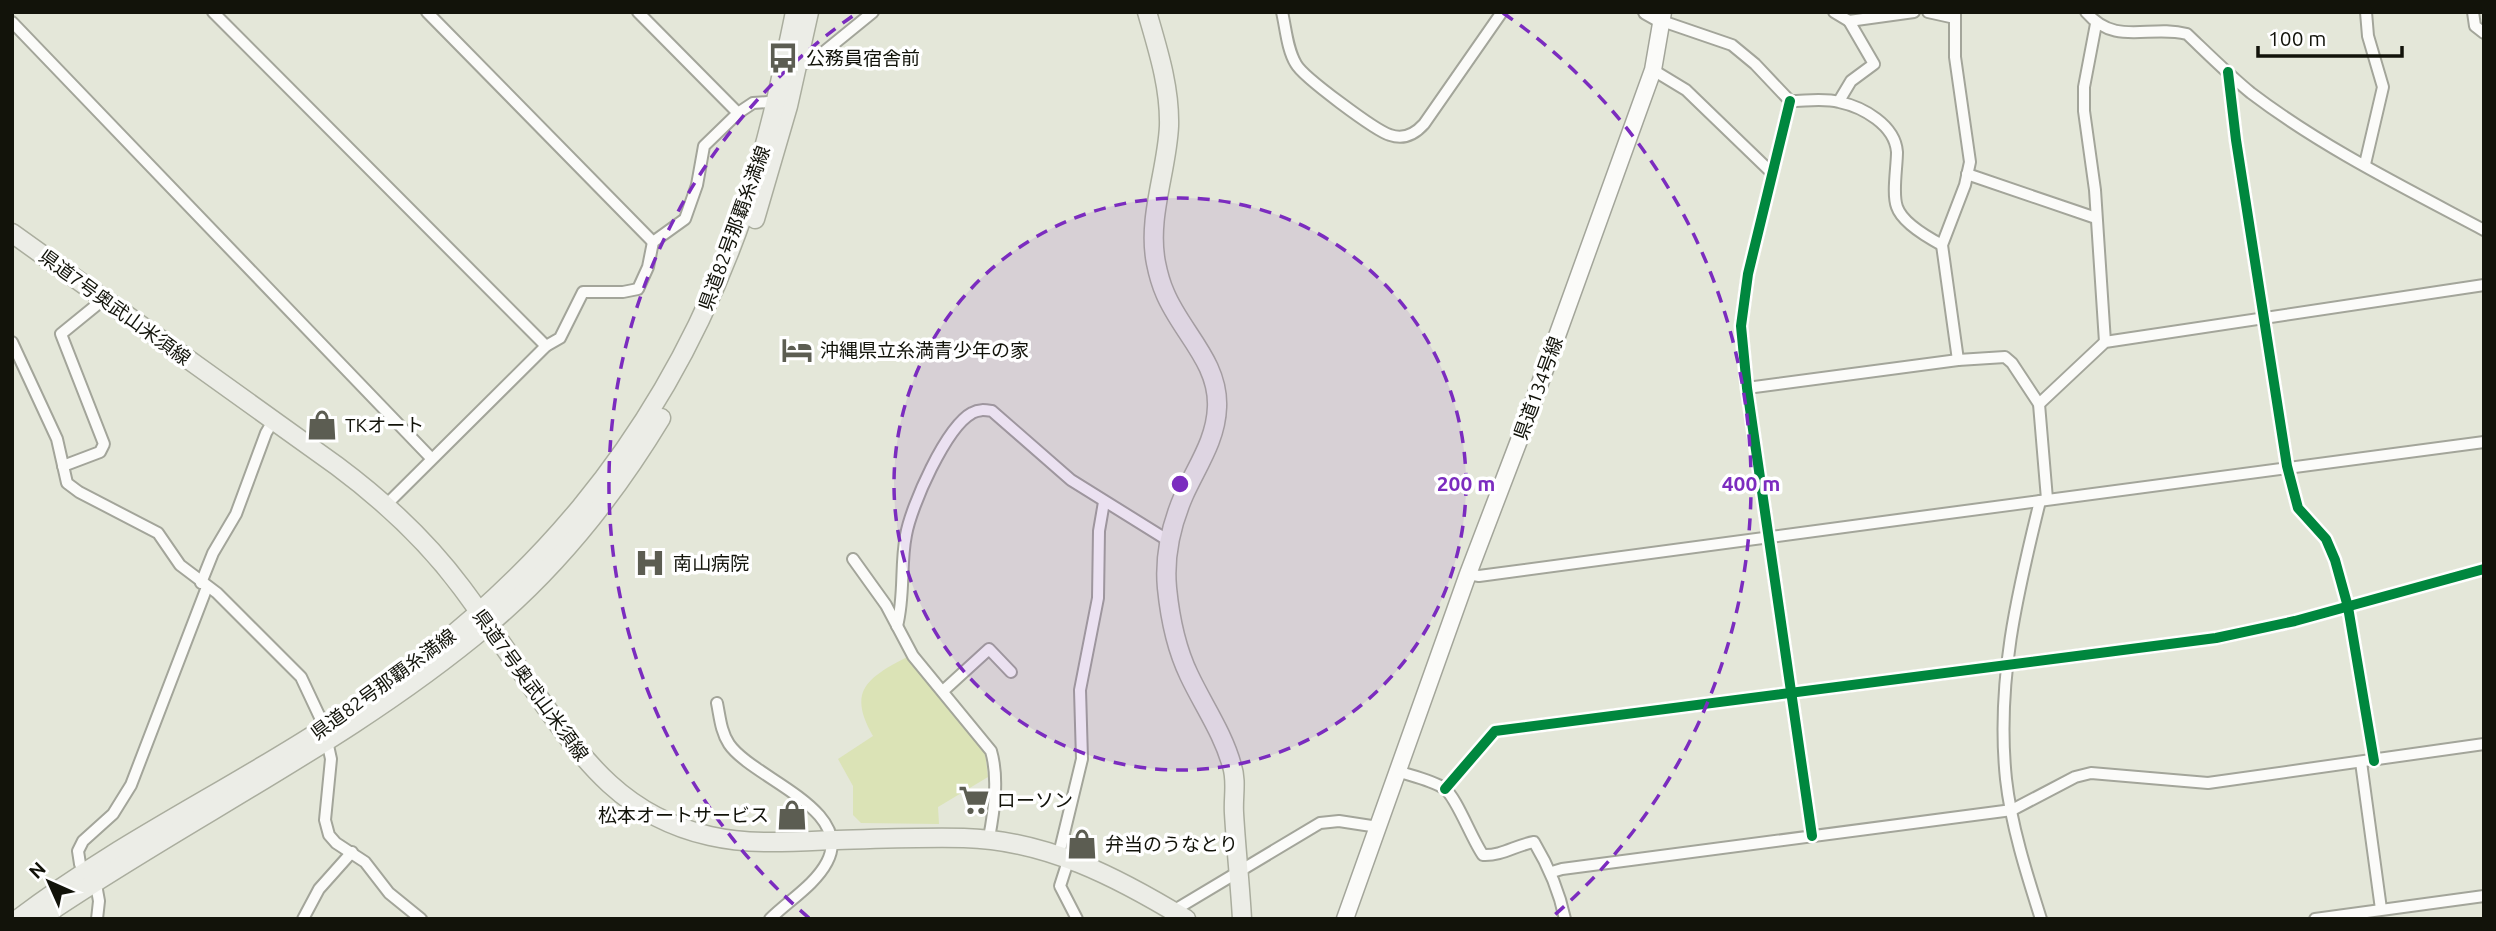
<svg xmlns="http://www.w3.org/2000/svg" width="2496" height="931" viewBox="0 0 2496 931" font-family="Ubuntu,'Noto Sans JP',sans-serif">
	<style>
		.green { fill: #dbe3b6 }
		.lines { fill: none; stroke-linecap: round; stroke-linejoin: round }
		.minor-casing { stroke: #a3a59a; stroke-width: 14 }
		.tertiary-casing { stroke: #a3a59a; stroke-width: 18 }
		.secondary-casing { stroke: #a3a59a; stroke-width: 19 }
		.primary-casing { stroke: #aaad9e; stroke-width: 21 }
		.minor { stroke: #fbfbf9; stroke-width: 10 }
		.tertiary { stroke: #fbfbf9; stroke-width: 14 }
		.secondary { stroke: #fbfbf9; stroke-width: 16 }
		.primary { stroke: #ecede7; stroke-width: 18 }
		.cycleway-casing { stroke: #fff; stroke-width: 15 }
		.cycleway { stroke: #00873e; stroke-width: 10 }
		.ring { fill: none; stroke: #7b2cbf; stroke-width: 3.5; stroke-dasharray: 12 9 }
		.labels { text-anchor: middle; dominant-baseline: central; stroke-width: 7; stroke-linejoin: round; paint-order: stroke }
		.poi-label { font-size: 19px; fill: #12130a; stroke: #fff; text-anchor: start }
		.street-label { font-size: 19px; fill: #12130a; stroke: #fff }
		.centre { fill: #7b2cbf; stroke: #fff; stroke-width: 3.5 }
		.ring-label { font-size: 21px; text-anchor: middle; font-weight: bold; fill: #7b2cbf; stroke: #fff; stroke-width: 7; stroke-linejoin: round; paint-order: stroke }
	</style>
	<rect width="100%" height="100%" fill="#e4e7d9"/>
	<path class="green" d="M907 657 985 751 988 777 938 807 939 824 861 823 853 815V786L838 759 873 736C847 691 867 678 907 657Z"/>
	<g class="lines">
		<g class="minor-casing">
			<g id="minor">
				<path d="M213 12 546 346"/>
				<path d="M427 12 653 242"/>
				<path d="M638 12 738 113"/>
				<path d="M1282 12C1286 29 1287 49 1296 64 1303 77 1376 131 1390 135 1404 140 1415 134 1424 124L1502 12"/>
				<path d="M1834 12 1849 21 1914 12"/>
				<path d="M1928 12 1955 18"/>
				<path d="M1955 12V57L1970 162 1965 185 1942 245 1958 360"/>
				<path d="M2086 12C2116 47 2149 24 2187 34 2208 54 2229 75 2251 93 2322 147 2405 188 2484 230"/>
				<path d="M2473 12 2475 26 2484 33"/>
				<path d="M1662 21 1732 45 1755 64 1790 101C1806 101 1825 98 1839 102 1863 107 1895 125 1897 152 1897 167 1892 194 1897 207 1902 222 1927 237 1942 245"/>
				<path d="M12 22 431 458"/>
				<path d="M2096 24 2084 87V111L2095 190 2105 342"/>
				<path d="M797 66 814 60 873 12"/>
				<path d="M1653 70 1686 90 1772 173"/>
				<path d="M2228 72 2236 140 2287 466 2298 508 2326 539 2335 560 2348 607 2374 761"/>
				<path d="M1790 101 1748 274 1741 326 1747 388 1812 836"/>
				<path d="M1839 101 1851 81 1874 64 1849 21"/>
				<path d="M2365 164 2383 87 2368 36 2366 12"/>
				<path d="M1967 174 2096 218"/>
				<path d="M12 342 57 439 67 483 79 492 158 533 180 565 217 593 301 677 325 728"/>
				<path d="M1747 388 1958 360 2005 357 2012 363 2039 404 2047 499"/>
				<path d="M2039 404 2105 342 2484 285"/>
				<path d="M63 466 100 452 104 444 61 334 104 299"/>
				<path d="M2040 501C2017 594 1996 682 2006 779 2011 825 2027 875 2041 919"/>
				<path d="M386 505 546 346 560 338 583 292H623L638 289 648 267 653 242 685 219 697 185 704 146 738 113 753 103 768 102 779 104"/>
				<path d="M853 559 886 605 913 656 991 751C999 778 994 811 989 838"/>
				<path d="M1468 574 1479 576C1814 533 2149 484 2484 442"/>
				<path d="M201 583 213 553 236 514 266 433 273 421"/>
				<path d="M897 626C905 595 900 565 906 535 911 506 946 427 972 413 979 409 985 410 992 411L1071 480 1169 541"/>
				<path d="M943 691 989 649 1011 672"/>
				<path d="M717 703C720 718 721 732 729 744 752 778 855 809 827 862 815 885 788 901 770 919"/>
				<path d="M327 741 331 759 325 820 329 835 336 843 365 862 389 893 421 919"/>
				<path d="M2361 762 2381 909"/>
				<path d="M1397 771C1412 776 1431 780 1444 788 1456 796 1472 840 1483 855 1502 856 1516 845 1534 842 1549 867 1559 890 1565 919"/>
				<path d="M1445 789 1495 731 2216 638 2295 621 2484 569"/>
				<path d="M1059 854 1082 759 1080 690 1098 598 1099 531 1104 502"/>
				<path d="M1069 858 1060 886 1077 919"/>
				<path d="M1552 872 1562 869 2012 810 2075 777 2091 773 2208 783 2484 744"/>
				<path d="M1173 911 1320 823 1339 821 1378 827"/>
				<path d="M97 919 99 901 97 890 80 864 78 851 83 841 113 814 131 785 207 587"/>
				<path d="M303 919 319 889 352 852"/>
				<path d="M2315 919 2484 896"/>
			</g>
		</g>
		<g class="tertiary-casing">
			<path id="tertiary" d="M1646 12 1662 21"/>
		</g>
		<g class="secondary-casing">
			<path id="secondary" d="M1345 919 1468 574 1526 422 1653 70 1663 12"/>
		</g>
		<g class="primary-casing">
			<g id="primary">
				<path d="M1147 12C1158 50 1170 87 1169 126 1167 171 1147 218 1156 263 1158 273 1161 284 1165 293 1181 332 1219 362 1217 407 1216 440 1197 466 1184 495 1171 525 1164 556 1167 588 1170 618 1176 648 1189 675 1203 705 1223 733 1232 766 1237 781 1233 797 1234 813 1236 848 1240 883 1242 919"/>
				<path d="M755 219 788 106 809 12"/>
				<path d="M12 233 337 466C384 501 427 541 462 588 488 623 513 660 538 696 585 763 625 817 710 836 749 845 791 842 831 840 875 839 919 837 964 838 1046 840 1117 877 1186 919"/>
				<path d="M18 919C115 845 224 793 326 727 527 599 666 439 744 212 767 147 781 80 795 12"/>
				<path d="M39 919C187 818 350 741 488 625 556 568 615 494 661 418"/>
			</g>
		</g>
		<use href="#minor" class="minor"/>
		<use href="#tertiary" class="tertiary"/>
		<use href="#secondary" class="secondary"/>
		<use href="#primary" class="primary"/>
		<g class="cycleway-casing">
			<g id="cycleway">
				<path d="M2228 72 2236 140 2287 466 2298 508 2326 539 2335 560 2348 607 2374 761"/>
				<path d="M1790 101 1748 274 1741 326 1747 388 1812 836"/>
				<path d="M1445 789 1495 731 2216 638 2295 621 2484 569"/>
			</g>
		</g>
		<use href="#cycleway" class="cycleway"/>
	</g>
	<circle cx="1180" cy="484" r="286" fill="#7b2cbf" fill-opacity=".12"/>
	<g class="ring">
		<circle cx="1180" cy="484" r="286"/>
		<path d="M809 918A571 571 0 0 1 857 13M1503 13A571 571 0 0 1 1551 918"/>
	</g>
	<defs>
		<g id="bus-bare" transform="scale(2.415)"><path d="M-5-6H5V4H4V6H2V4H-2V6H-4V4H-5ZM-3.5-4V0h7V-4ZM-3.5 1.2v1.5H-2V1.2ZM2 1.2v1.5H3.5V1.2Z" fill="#5c5d52" stroke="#fff" stroke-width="2.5" paint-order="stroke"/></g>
		<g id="hotel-bare" transform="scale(2.415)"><path d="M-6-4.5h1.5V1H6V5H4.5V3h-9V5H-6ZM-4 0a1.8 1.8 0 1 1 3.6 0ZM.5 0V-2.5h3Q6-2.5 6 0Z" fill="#5c5d52" stroke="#fff" stroke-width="2.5" paint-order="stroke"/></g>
		<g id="shop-bare" transform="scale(2.415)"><path d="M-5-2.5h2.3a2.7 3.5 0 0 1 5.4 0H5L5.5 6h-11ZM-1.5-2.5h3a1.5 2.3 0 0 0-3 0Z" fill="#5c5d52" stroke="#fff" stroke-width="2.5" paint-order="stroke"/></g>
		<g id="hospital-bare" transform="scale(2.415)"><path d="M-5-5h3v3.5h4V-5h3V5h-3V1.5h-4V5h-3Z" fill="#5c5d52" stroke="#fff" stroke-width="2.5" paint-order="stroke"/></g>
		<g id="supermarket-bare" transform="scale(2.415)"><path d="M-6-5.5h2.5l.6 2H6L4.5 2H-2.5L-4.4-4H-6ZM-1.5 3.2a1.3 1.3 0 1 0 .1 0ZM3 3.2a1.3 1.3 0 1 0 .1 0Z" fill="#5c5d52" stroke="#fff" stroke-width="2.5" paint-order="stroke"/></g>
	</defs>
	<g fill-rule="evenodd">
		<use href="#bus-bare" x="783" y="58"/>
		<use href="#hotel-bare" x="797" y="350"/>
		<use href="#shop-bare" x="322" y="425"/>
		<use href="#hospital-bare" x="650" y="563"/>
		<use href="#supermarket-bare" x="974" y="800"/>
		<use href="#shop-bare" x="792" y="815"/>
		<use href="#shop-bare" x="1082" y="844"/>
	</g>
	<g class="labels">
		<g class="poi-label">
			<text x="806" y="58">公務員宿舎前</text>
			<text x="820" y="350">沖縄県立糸満青少年の家</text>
			<text x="345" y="425">TKオート</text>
			<text x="673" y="563">南山病院</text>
			<text x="997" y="800">ローソン</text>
			<text x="769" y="815" text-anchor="end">松本オートサービス</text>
			<text x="1105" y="844">弁当のうなとり</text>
		</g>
		<g class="street-label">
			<text transform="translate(734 228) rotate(-70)">県道82号那覇糸満線</text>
			<text transform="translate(115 307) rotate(36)">県道7号奥武山米須線</text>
			<text transform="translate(1538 388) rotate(-70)">県道134号線</text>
			<text transform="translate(383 684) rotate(-36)">県道82号那覇糸満線</text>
			<text transform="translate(531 685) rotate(54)">県道7号奥武山米須線</text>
		</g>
	</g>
	<circle cx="1180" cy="484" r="10" class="centre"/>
	<g class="ring-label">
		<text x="1466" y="491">200 m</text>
		<text x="1751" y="491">400 m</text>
	</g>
	<rect width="2496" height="931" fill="none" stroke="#12130a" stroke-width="28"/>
	<g transform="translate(49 882) rotate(315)" stroke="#ffffff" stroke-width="5" paint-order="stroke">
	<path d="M0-5L12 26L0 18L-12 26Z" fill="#12130a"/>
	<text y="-10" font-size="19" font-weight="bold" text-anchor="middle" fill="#12130a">N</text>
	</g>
	<path d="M2258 46v10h144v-10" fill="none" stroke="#12130a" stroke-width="3.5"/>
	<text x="2268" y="46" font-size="21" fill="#12130a" stroke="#ffffff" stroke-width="5" paint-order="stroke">100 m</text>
</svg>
